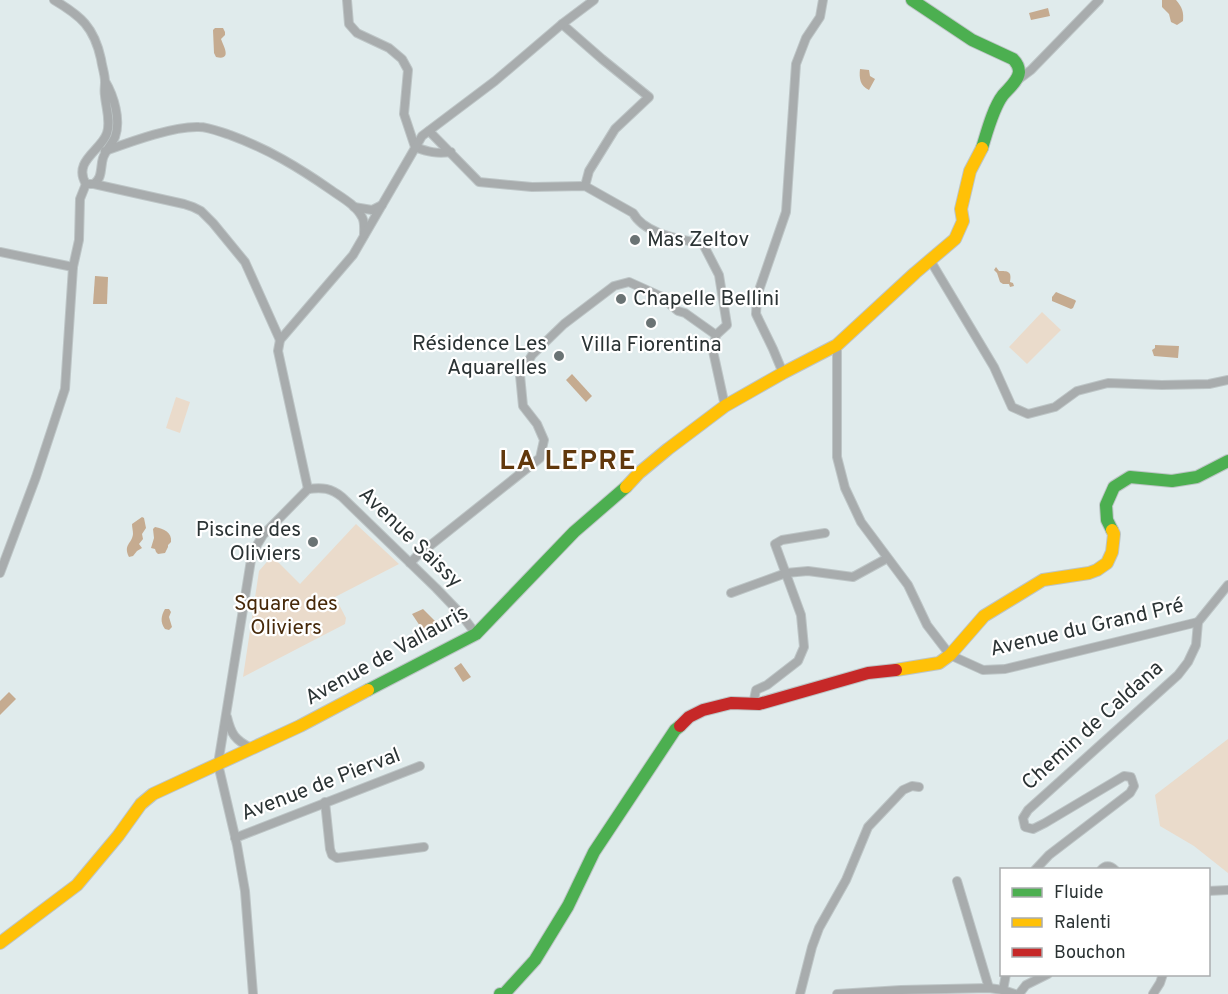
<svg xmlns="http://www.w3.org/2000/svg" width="1228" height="994" viewBox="0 0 1228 994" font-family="Overpass,sans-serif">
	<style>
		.green { fill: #eadbcb }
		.water { fill: #c5ab90 }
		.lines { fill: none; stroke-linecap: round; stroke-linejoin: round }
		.street-casing { stroke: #bdc5c6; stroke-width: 10 }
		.fast-casing { stroke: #bdc5c6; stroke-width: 14 }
		.slow-casing { stroke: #bdc5c6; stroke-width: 14 }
		.jam-casing { stroke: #bdc5c6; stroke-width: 14 }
		.street { stroke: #a8acad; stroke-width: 8 }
		.fast { stroke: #4caf50; stroke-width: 12 }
		.slow { stroke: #ffc107; stroke-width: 12 }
		.jam { stroke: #c62828; stroke-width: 12 }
		.poi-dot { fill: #6a7374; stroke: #fff; stroke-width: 2 }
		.labels { text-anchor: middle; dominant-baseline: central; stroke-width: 4.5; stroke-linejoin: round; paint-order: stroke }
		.poi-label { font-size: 21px; fill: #2b3334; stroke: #fff; text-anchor: start }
		.street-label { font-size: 21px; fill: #2b3334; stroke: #fff }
		.park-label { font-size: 21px; fill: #47290a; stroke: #fff }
		.district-label { font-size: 27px; font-weight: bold; letter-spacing: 1.5px; fill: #61380c; stroke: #fff }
	</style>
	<rect width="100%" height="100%" fill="#e0ebec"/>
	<g class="green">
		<path d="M1042 312 1061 330 1027 364 1009 347Z"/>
		<path d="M176 397 190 402 180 433 166 428Z"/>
		<path d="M356 524 399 564 335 597 346 618 345 624 243 677 259 571 272 556 300 584Z"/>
		<path d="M1228 739V873L1194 846 1160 826 1155 795Z"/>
	</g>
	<g class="water">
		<path d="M1162 0H1176C1182 7 1184 12 1183 21L1177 25 1171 22 1169 14 1162 7Z"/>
		<path d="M1048 8 1050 16 1031 20 1029 13Z"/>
		<path d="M215 28H223L225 32V35L221 39C223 45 233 61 216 57L214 53 213 30Z"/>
		<path d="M860 69 869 70 870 76 875 79 869 90C860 86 859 78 860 69Z"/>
		<path d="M996 267 999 271C1008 271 1012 271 1010 282L1013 283 1014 286 1010 287 1009 284H1003L1000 282 997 273 994 270Z"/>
		<path d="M95 276 108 277 107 304H93Z"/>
		<path d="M1056 292 1075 300 1076 301 1073 308 1071 309 1052 301V297Z"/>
		<path d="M1155 345 1179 346 1178 358 1154 356 1152 350 1155 348Z"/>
		<path d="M572 374 592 396 586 402 566 380Z"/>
		<path d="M142 517 144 518 146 528 142 534 143 539 139 544 142 548 137 551 133 556 129 557C123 544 132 544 133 534 133 531 132 527 132 524Z"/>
		<path d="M155 527C164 529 172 532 171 542L168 545V547L165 553 158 554 156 552 155 549 151 548 154 538 153 529Z"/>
		<path d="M165 609H169L171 612 169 617 172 627 169 630 165 629C160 622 161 616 165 609Z"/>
		<path d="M423 609 438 624 437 626 424 632 412 614Z"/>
		<path d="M461 663 471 677 463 682 454 668Z"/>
		<path d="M9 692 16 699 0 715V701Z"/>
	</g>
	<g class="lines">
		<g class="street-casing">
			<g id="street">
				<path d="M54 0C81 16 94 27 101 59 102 67 105 74 105 82 105 87 104 91 105 96 106 108 111 121 107 133 102 150 72 161 86 184H94C103 177 100 168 103 158 106 150 112 144 115 137 121 120 114 96 105 81"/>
				<path d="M347 0 349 24 357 33 389 48 402 59 408 70 404 114 415 147C428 152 437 154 451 152"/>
				<path d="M562 24 602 59 649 97 615 129 589 171 585 186"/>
				<path d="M1015 82 1031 70 1099 0"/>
				<path d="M429 131 479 182 532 187 585 186 633 213C645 235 681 239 703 244L719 275 727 325 716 335 713 351 725 406"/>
				<path d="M105 151C130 142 173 126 199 127 209 127 220 132 230 135 268 149 298 167 331 190 341 197 356 205 362 217 365 222 364 229 364 235"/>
				<path d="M94 184 184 204 193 207 201 211 213 223 245 262 280 340"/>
				<path d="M354 207 372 210 382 205"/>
				<path d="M0 252 73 267"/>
				<path d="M930 260 994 367 1012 407 1028 414 1055 407 1077 391 1108 383 1162 385 1209 384 1228 380"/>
				<path d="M837 345V457L845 488 861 522 908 585 927 625 950 655 983 670 1005 669 1198 622"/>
				<path d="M783 373 773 349 756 314 757 296 786 212 796 64 806 38 820 17 823 0"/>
				<path d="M308 489 278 351 280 340 353 255 422 136 495 81 562 24 594 0"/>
				<path d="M308 489C322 487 331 488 342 497L436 588 460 613 476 634"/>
				<path d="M427 548 540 458 544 440 537 424 523 406 520 375 532 355 564 324 614 286 629 282 660 296 678 311 685 313 716 335"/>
				<path d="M410 563 419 554"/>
				<path d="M0 573 36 477 65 389 73 267 79 240 80 199 86 184"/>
				<path d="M731 593 786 573 808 571 853 577 884 560"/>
				<path d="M753 704 756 690 767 685 798 661 804 647 801 615 775 544 782 540 825 533"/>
				<path d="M227 717C231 734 235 740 251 748"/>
				<path d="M325 802 330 849 332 855 337 858 424 847"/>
				<path d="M235 838 420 766"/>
				<path d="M1035 870 1049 855 1130 793 1134 786 1131 777 1124 776 1045 823 1033 829 1025 827 1023 818 1028 810 1178 675 1188 662 1196 645 1198 622 1228 585"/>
				<path d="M1101 870C1105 865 1110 865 1115 870"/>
				<path d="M957 881 989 988"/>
				<path d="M1208 891 1228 890"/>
				<path d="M1003 990 1006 974"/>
				<path d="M253 994 245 891 237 845 218 764 251 560 257 545 263 535 308 489"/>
				<path d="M800 994 812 947 819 928 846 880 868 827 903 790 912 786 919 787"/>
				<path d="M837 994 901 990 989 988 1003 990 1015 994"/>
				<path d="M1019 994 1026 985 1048 974"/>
				<path d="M1153 994 1160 983 1163 974"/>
			</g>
		</g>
		<g class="fast-casing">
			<g id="fast">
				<path d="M912 0 972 40 1013 59C1016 62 1019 67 1019 72 1018 81 1009 88 1003 95 993 108 987 132 982 148"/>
				<path d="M1112 530 1107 520 1106 505 1114 487 1130 477 1172 481 1197 477 1228 461"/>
				<path d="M368 690 476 634 574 532 626 487"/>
				<path d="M500 994H504L535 960 568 906 594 852 675 730 680 726"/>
			</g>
		</g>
		<g class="slow-casing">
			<g id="slow">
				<path d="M626 487 639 473 668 449 725 406 783 373 837 345 915 273 955 239 963 221 961 209 970 171 982 148"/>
				<path d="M896 670 939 663 950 655 984 616 1043 580 1089 573 1097 570 1107 563 1112 552 1114 534 1112 530"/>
				<path d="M0 943 77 885 118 836 141 804 153 794 300 726 368 690"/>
			</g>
		</g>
		<g class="jam-casing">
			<path id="jam" d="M680 726 689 717 703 710 731 703 759 704 868 673 896 670"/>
		</g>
		<use href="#street" class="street"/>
		<use href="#fast" class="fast"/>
		<use href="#slow" class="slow"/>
		<use href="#jam" class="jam"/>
	</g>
	<g class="poi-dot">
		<circle cx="635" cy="240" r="6"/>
		<circle cx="621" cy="299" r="6"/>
		<circle cx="651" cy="323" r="6"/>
		<circle cx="559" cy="356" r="6"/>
		<circle cx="313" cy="542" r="6"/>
	</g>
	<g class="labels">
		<g class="poi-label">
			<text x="647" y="240">Mas Zeltov</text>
			<text x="633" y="299">Chapelle Bellini</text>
			<text x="547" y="344" text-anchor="end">Résidence Les<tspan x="547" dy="24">Aquarelles</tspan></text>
			<text x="651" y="345" text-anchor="middle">Villa Fiorentina</text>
			<text x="301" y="530" text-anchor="end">Piscine des<tspan x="301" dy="24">Oliviers</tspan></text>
		</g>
		<g class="street-label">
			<text transform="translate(410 538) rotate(44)">Avenue Saissy</text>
			<text transform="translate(1087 628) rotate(-13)">Avenue du Grand Pré</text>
			<text transform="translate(387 656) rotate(-29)">Avenue de Vallauris</text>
			<text transform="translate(1093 726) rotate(-42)">Chemin de Caldana</text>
			<text transform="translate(321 785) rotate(-21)">Avenue de Pierval</text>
		</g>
		<g class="park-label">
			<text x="286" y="604">Square des<tspan x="286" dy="24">Oliviers</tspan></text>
		</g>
		<g class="district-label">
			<text x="568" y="462">LA LEPRE</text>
		</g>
	</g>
	<rect x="1000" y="868" width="210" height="108" fill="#ffffff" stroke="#aaadae" stroke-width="1.5"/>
	<rect x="1012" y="888" width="30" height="9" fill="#4caf50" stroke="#aaadae" stroke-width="1.5"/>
	<text x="1054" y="898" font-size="18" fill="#2b3334">Fluide</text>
	<rect x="1012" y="918" width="30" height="9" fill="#ffc107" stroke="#aaadae" stroke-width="1.5"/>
	<text x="1054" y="928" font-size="18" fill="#2b3334">Ralenti</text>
	<rect x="1012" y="948" width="30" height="9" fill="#c62828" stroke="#aaadae" stroke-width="1.5"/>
	<text x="1054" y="958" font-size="18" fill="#2b3334">Bouchon</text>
</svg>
